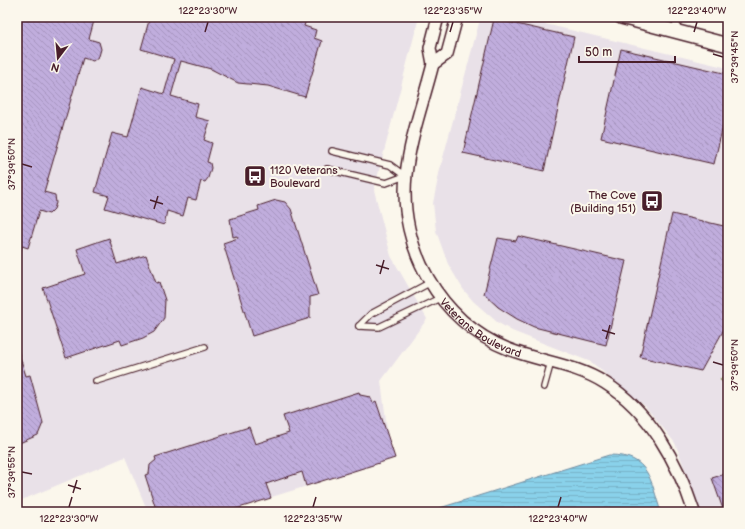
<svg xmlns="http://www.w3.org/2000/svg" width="745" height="529" viewBox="0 0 745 529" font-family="'Balsamiq Sans',sans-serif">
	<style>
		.built { fill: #e9e1e8 }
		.green { fill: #c3dc92; stroke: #867e5e }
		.water { fill: url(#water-rules); stroke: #708a9e }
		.building { fill: url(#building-back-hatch); stroke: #4a1f2b }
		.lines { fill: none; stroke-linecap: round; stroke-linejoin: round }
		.service-casing { stroke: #4a1f2b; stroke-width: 8 }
		.minor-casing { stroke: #4a1f2b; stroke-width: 14 }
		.tertiary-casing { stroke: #4a1f2b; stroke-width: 16 }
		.service { stroke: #fbf7ec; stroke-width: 5.5 }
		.minor { stroke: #fbf7ec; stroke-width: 11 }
		.tertiary { stroke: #fbf7ec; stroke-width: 13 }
		.ticks { fill: none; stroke: #4a1f2b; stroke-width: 1.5 }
		.labels { text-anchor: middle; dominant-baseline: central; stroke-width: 4; stroke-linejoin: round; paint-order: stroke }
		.poi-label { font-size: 11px; fill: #4a1f2b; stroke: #fbf7ec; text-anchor: start }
		.street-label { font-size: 11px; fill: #4a1f2b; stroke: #fbf7ec }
		.neatline { fill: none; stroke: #4a1f2b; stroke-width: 1.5 }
		.ticks-label { font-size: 10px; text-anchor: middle; fill: #4a1f2b }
	</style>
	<defs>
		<pattern id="water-rules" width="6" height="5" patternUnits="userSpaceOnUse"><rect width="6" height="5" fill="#89d1ea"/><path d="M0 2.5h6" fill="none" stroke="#78b3c9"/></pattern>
		<pattern id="building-back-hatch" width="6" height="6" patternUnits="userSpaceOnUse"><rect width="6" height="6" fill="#c0addd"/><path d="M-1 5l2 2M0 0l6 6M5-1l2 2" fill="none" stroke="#a694be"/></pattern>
	</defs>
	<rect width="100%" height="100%" fill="#fbf7ec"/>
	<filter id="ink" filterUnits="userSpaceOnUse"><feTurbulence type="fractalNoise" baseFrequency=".025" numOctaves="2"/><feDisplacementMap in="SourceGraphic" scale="8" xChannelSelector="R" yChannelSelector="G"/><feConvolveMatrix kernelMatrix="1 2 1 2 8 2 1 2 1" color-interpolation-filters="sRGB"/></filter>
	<g filter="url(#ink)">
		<g class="built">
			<path d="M17 17H419L374 190 391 256 427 319 381 381 391 460 223 512H148L125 457 17 502Z"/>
			<path d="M483 17H516L728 68V512H701L675 443 645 406 591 362 512 331 497 322 473 301 463 289 448 264 436 231 433 203 440 169 479 23Z"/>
		</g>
		<path class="green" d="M728 369V386L720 380Z"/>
		<path class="water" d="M609 455C650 455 650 480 661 512H427Z"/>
		<g class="building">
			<path d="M17 17H95L89 39 99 42 101 49 99 56 93 61 83 58 44 192 55 195 56 203 54 209 49 214 39 211 28 248 22 246 19 256H17Z"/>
			<path d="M150 17H298L306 20 304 26 316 30 314 38 322 41 305 97 268 86 238 83 211 69 181 61 171 96 198 104 195 117 210 121 204 140 212 143 207 162 210 163 211 168 208 178 205 182 201 181 196 200 188 198 183 216 167 211 164 225 105 208 109 196 95 192 112 133 128 137 142 87 164 94 174 59 141 49Z"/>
			<path d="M494 19 574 37 544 171 463 153Z"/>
			<path d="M621 49 728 74V104L714 164 601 138Z"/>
			<path d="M276 200 285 202 291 209 318 295 310 297V318L252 336 223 243 238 238 237 236 233 237 230 219 259 210 258 206Z"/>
			<path d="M672 214 728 227V322L701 371 640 357Z"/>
			<path d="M518 236 626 261 606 345 534 327 517 319 498 307 484 294 498 238 516 241Z"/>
			<path d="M109 238 117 264 146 255 156 283 159 282 165 300 164 318 154 332 143 338 122 345 120 340 66 358 43 288 85 274 77 249Z"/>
			<path d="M17 347 26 376 30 375 43 423 38 435 17 444Z"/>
			<path d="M359 392 360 395 370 397 373 403 376 401 395 458 306 486 302 472 266 484 271 498 226 512H157L145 475 149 474 150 465 156 460 155 457 249 427 255 444 289 433 283 416Z"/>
			<path d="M728 473V512H724L712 478Z"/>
		</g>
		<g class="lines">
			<g class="service-casing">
				<g id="service">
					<path d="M673 30 681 17"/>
					<path d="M332 151 390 165 405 176"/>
					<path d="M327 169 386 183 405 176"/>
					<path d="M359 326 379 327 440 298"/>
					<path d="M359 326 371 314 431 282"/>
					<path d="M96 381 205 347"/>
					<path d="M544 387 551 362"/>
				</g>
			</g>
			<g class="minor-casing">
				<g id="minor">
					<path id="s1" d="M438 17 430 48 433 64C424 100 410 137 406 175 398 247 440 322 508 349 541 362 575 364 605 383 650 411 678 463 694 512"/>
					<path d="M433 64 447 54 457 17"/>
				</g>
			</g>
			<g class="tertiary-casing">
				<path id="tertiary" d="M621 17 728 45"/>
			</g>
			<use href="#service" class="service"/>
			<use href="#minor" class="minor"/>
			<use href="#tertiary" class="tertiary"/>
		</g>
	</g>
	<path class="ticks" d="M205 32 208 22M450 32 453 22M694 32 697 22M713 54 723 57M22 164 32 167M150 200 163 204M154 209 158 196M376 265 389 269M380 274 384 260M602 330 615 334M606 339 610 325M713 362 723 365M22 472 32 474M68 485 81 489M73 493 77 480M69 507 72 497M313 507 316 497M558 507 561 497"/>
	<defs>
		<g id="bus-square" transform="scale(1.15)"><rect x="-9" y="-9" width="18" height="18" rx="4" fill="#4a1f2b" stroke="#fbf7ec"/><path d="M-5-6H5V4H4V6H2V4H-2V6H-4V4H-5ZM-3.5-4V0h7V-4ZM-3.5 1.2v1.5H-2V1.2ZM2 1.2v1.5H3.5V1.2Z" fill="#fff"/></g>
	</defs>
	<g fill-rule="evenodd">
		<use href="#bus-square" x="255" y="176"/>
		<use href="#bus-square" x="652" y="201"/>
	</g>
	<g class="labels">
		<g class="poi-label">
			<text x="270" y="170">1120 Veterans<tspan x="270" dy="13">Boulevard</tspan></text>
			<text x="636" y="195" text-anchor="end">The Cove<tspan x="636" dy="13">(Building 151)</tspan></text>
		</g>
		<g class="street-label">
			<text stroke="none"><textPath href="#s1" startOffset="344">Veterans Boulevard</textPath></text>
		</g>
	</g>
	<rect width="745" height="529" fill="none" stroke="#fbf7ec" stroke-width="44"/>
	<g transform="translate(58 58) rotate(196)" stroke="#fbf7ec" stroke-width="3" paint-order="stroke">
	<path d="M0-3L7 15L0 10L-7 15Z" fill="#4a1f2b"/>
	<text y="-6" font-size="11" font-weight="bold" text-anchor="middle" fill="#4a1f2b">N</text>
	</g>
	<path d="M579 56v6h96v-6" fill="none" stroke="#4a1f2b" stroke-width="2"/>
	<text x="585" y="56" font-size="12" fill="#4a1f2b" stroke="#fbf7ec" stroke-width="3" paint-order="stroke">50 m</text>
	<rect x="22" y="22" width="701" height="485" class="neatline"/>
	<g class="ticks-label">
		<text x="208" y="14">122°23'30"W</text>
		<text x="453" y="14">122°23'35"W</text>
		<text x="697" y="14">122°23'40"W</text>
		<text transform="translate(734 57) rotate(-90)" y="4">37°39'45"N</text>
		<text transform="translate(11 164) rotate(-90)" y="4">37°39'50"N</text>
		<text transform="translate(734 365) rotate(-90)" y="4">37°39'50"N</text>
		<text transform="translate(11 472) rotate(-90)" y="4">37°39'55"N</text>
		<text x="69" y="522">122°23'30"W</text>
		<text x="313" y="522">122°23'35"W</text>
		<text x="558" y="522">122°23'40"W</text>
	</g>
</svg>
